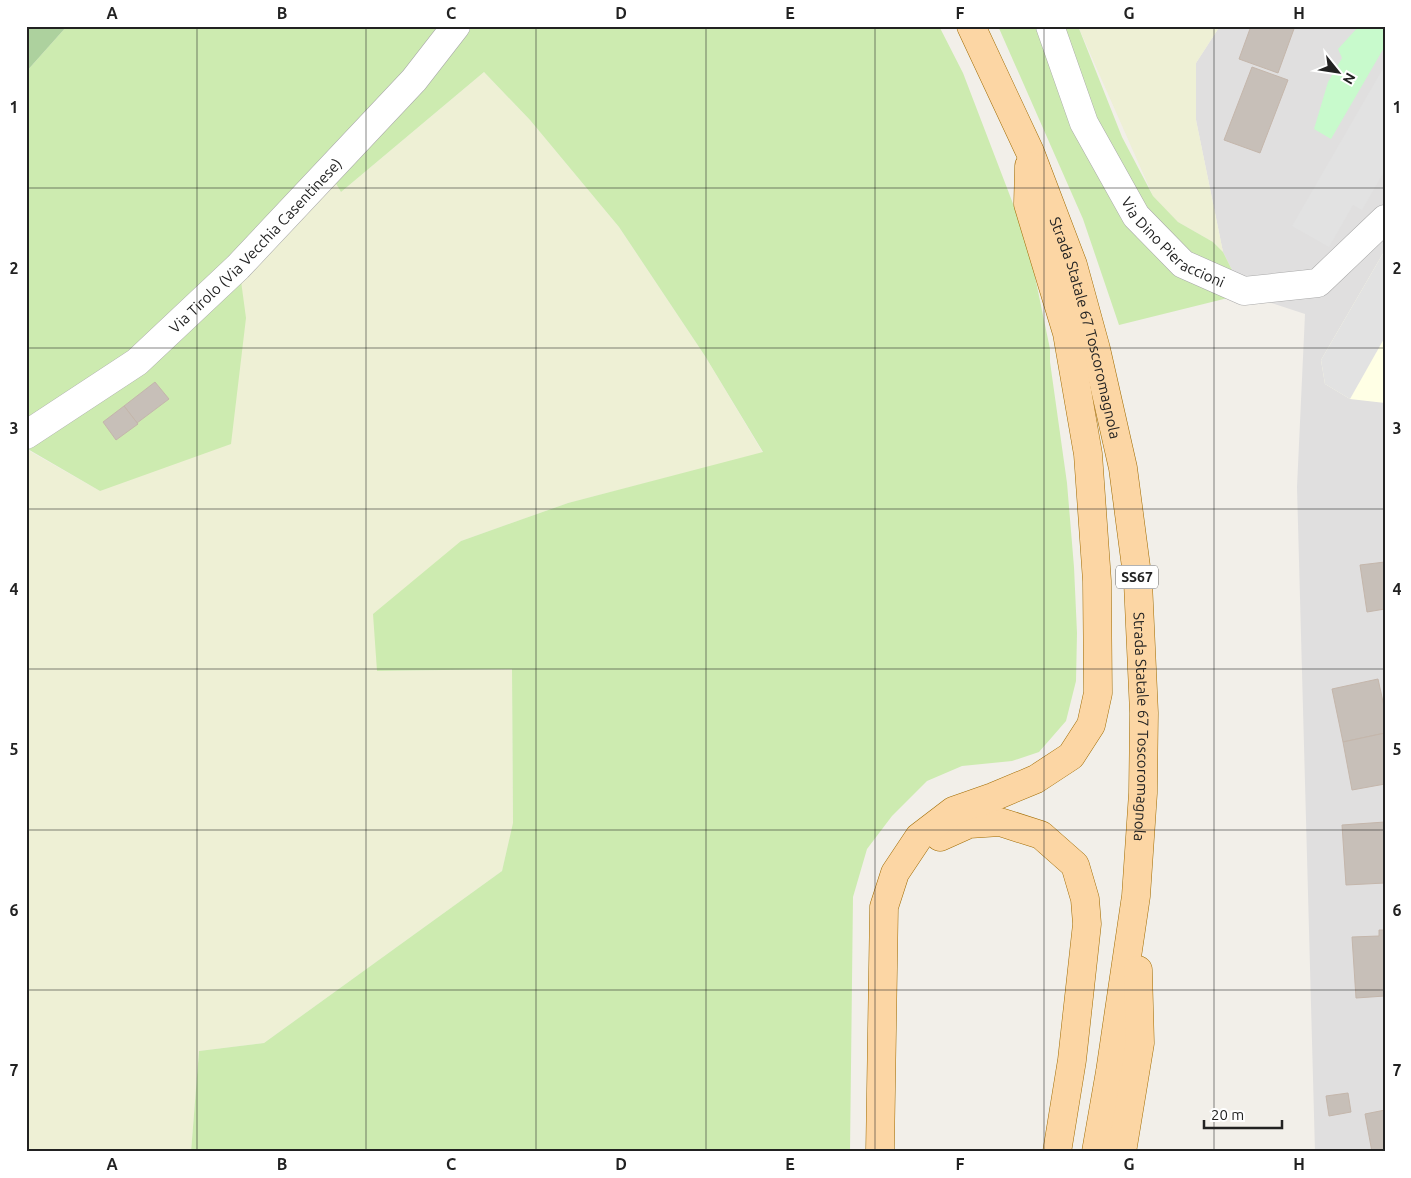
<svg xmlns="http://www.w3.org/2000/svg" width="1411" height="1178" viewBox="0 0 1411 1178" font-family="Ubuntu,sans-serif">
	<style>
		.residential { fill: #e0dfdf }
		.education { fill: #ffffe5 }
		.farmland { fill: #eef0d5 }
		.grass { fill: #cdebb0 }
		.forest { fill: #add19e }
		.park { fill: #c8facc }
		.parking { fill: #e2e2e2 }
		.building { fill: #c7bfb8; stroke: #c4b6ab }
		.lines { fill: none; stroke-linecap: round; stroke-linejoin: round }
		.street-casing { stroke: #a9a9a9; stroke-width: 29 }
		.primary-casing { stroke: #a06b00; stroke-width: 29 }
		.street { stroke: #fff; stroke-width: 28 }
		.primary { stroke: #fcd6a4; stroke-width: 28 }
		.grid { fill: none; stroke: #222; stroke-width: 1; stroke-opacity: 0.55 }
		.labels { text-anchor: middle; dominant-baseline: central; stroke-width: 5; stroke-linejoin: round; paint-order: stroke }
		.shield { fill: #fff; stroke: #646464; stroke-width: 1 }
		.shield-label { font-size: 14px; font-weight: bold; fill: #222 }
		.street-label { font-size: 15px; fill: #222; stroke: #fff }
		.neatline { fill: none; stroke: #222; stroke-width: 2 }
		.grid-label { font-size: 16px; text-anchor: middle; font-weight: bold; fill: #222 }
	</style>
	<rect width="100%" height="100%" fill="#f2efe9"/>
	<path class="residential" d="M1220 26H1385V1152H1315L1297 487 1305 314 1244 294 1223 252 1196 120V63Z"/>
	<path class="education" d="M1385 250V403L1350 399 1325 384 1321 360Z"/>
	<g class="farmland">
		<path d="M1078 26H1220L1196 63V120L1223 252 1213 242 1178 222 1153 196Z"/>
		<path d="M484 72 530 120 619 227 705 356 763 453 568 503 461 541 377 671 512 669 513 824 502 871 264 1043 199 1051 191 1152H26V449L100 491 238 267 328 171 341 192Z"/>
	</g>
	<g class="grass">
		<path d="M67 26H939L963 73 1028 243 1050 349V362L1067 483 1074 567 1077 633 1076 681 1066 721 1039 752 1012 761 962 766 927 781 892 816 867 849 853 897 850 1152H191L199 1051 264 1043 502 871 513 823 512 669 377 671 373 614 461 541 568 503 763 452 705 356 619 227 530 120 484 72 341 192 329 172 239 266 246 318 231 444 100 491 26 448V72Z"/>
		<path d="M998 26H1078L1122 137 1153 196 1178 222 1213 242 1223 252 1244 294 1119 325 1083 219Z"/>
	</g>
	<path class="forest" d="M26 26H67L26 72Z"/>
	<path class="park" d="M1359 26 1385 27V46L1331 139 1314 129 1328 82 1342 58 1338 49Z"/>
	<g class="parking">
		<path d="M1385 65V170L1362 210 1353 205 1329 247 1292 226Z"/>
		<path d="M1385 250V337L1350 399 1325 384 1321 360Z"/>
	</g>
	<g class="building">
		<path d="M1251 26H1295L1278 73 1239 59Z"/>
		<path d="M1252 67 1288 80 1260 153 1224 140Z"/>
		<path d="M155 382 169 399 137 423 124 406Z"/>
		<path d="M124 406 138 424 116 440 103 422Z"/>
		<path d="M1385 562V609L1367 612 1360 565Z"/>
		<path d="M1378 679 1385 711V733L1343 742 1332 689Z"/>
		<path d="M1385 733V784L1352 790 1343 742Z"/>
		<path d="M1385 822V883L1346 885 1342 825Z"/>
		<path d="M1379 930H1385V996L1356 998 1352 937 1379 936Z"/>
		<path d="M1348 1093 1351 1112 1329 1116 1326 1096Z"/>
		<path d="M1385 1110V1152H1372L1365 1114Z"/>
	</g>
	<g class="lines">
		<g class="street-casing">
			<g id="street">
				<path id="s1" d="M1050 26 1084 123 1136 216 1183 264 1244 291 1318 283 1385 219"/>
				<path id="s2" d="M26 435 137 362 238 267 414 80 456 26"/>
			</g>
		</g>
		<g class="primary-casing">
			<g id="primary">
				<path id="s3" d="M971 26 1030 152 1073 265 1096 349 1123 468 1138 582 1144 713 1143 793 1136 896 1110 1072 1096 1152"/>
				<path d="M940 837 969 824 1000 822 1041 835 1075 865 1085 899 1087 924 1072 1060 1057 1152"/>
				<path d="M880 1152 884 907 895 873 919 837 953 811 993 797 1036 779 1071 756 1091 725 1098 693 1097 581 1088 454 1067 333 1028 204 1029 166"/>
				<path d="M1122 1152 1140 1043 1138 970"/>
			</g>
		</g>
		<use href="#street" class="street"/>
		<use href="#primary" class="primary"/>
	</g>
	<path class="grid" d="M197 26V1152M366 26V1152M536 26V1152M706 26V1152M875 26V1152M1044 26V1152M1214 26V1152M26 188H1385M26 348H1385M26 509H1385M26 669H1385M26 830H1385M26 990H1385"/>
	<g class="labels">
		<rect class="shield" x="1116" y="565.5" width="42" height="23" rx="4"/>
		<g class="shield-label">
			<text x="1137" y="577">SS67</text>
		</g>
		<g class="street-label">
			<text stroke="none"><textPath href="#s1" startOffset="255">Via Dino Pieraccioni</textPath></text>
			<text stroke="none"><textPath href="#s2" startOffset="299">Via Tirolo (Via Vecchia Casentinese)</textPath></text>
			<text stroke="none"><textPath href="#s3" startOffset="324">Strada Statale 67 Toscoromagnola</textPath></text>
			<text stroke="none"><textPath href="#s3" startOffset="729">Strada Statale 67 Toscoromagnola</textPath></text>
		</g>
	</g>
	<rect width="1411" height="1178" fill="none" stroke="#ffffff" stroke-width="55"/>
	<g transform="translate(1338 72) rotate(120)" stroke="#ffffff" stroke-width="4" paint-order="stroke">
	<path d="M0-4L9 19L0 12L-9 19Z" fill="#222222"/>
	<text y="-8" font-size="14" font-weight="bold" text-anchor="middle" fill="#222222">N</text>
	</g>
	<path d="M1204 1120v8h78v-8" fill="none" stroke="#222222" stroke-width="2.5"/>
	<text x="1211" y="1120" font-size="15" fill="#222222" stroke="#ffffff" stroke-width="4" paint-order="stroke">20 m</text>
	<rect x="28" y="28" width="1356" height="1122" class="neatline"/>
	<g class="grid-label">
		<text x="112" y="19">A</text>
		<text x="282" y="19">B</text>
		<text x="451" y="19">C</text>
		<text x="621" y="19">D</text>
		<text x="790" y="19">E</text>
		<text x="960" y="19">F</text>
		<text x="1129" y="19">G</text>
		<text x="1299" y="19">H</text>
		<text x="14" y="113">1</text>
		<text x="1397" y="113">1</text>
		<text x="14" y="274">2</text>
		<text x="1397" y="274">2</text>
		<text x="14" y="434">3</text>
		<text x="1397" y="434">3</text>
		<text x="14" y="595">4</text>
		<text x="1397" y="595">4</text>
		<text x="14" y="755">5</text>
		<text x="1397" y="755">5</text>
		<text x="14" y="916">6</text>
		<text x="1397" y="916">6</text>
		<text x="14" y="1076">7</text>
		<text x="1397" y="1076">7</text>
		<text x="112" y="1170">A</text>
		<text x="282" y="1170">B</text>
		<text x="451" y="1170">C</text>
		<text x="621" y="1170">D</text>
		<text x="790" y="1170">E</text>
		<text x="960" y="1170">F</text>
		<text x="1129" y="1170">G</text>
		<text x="1299" y="1170">H</text>
	</g>
</svg>
